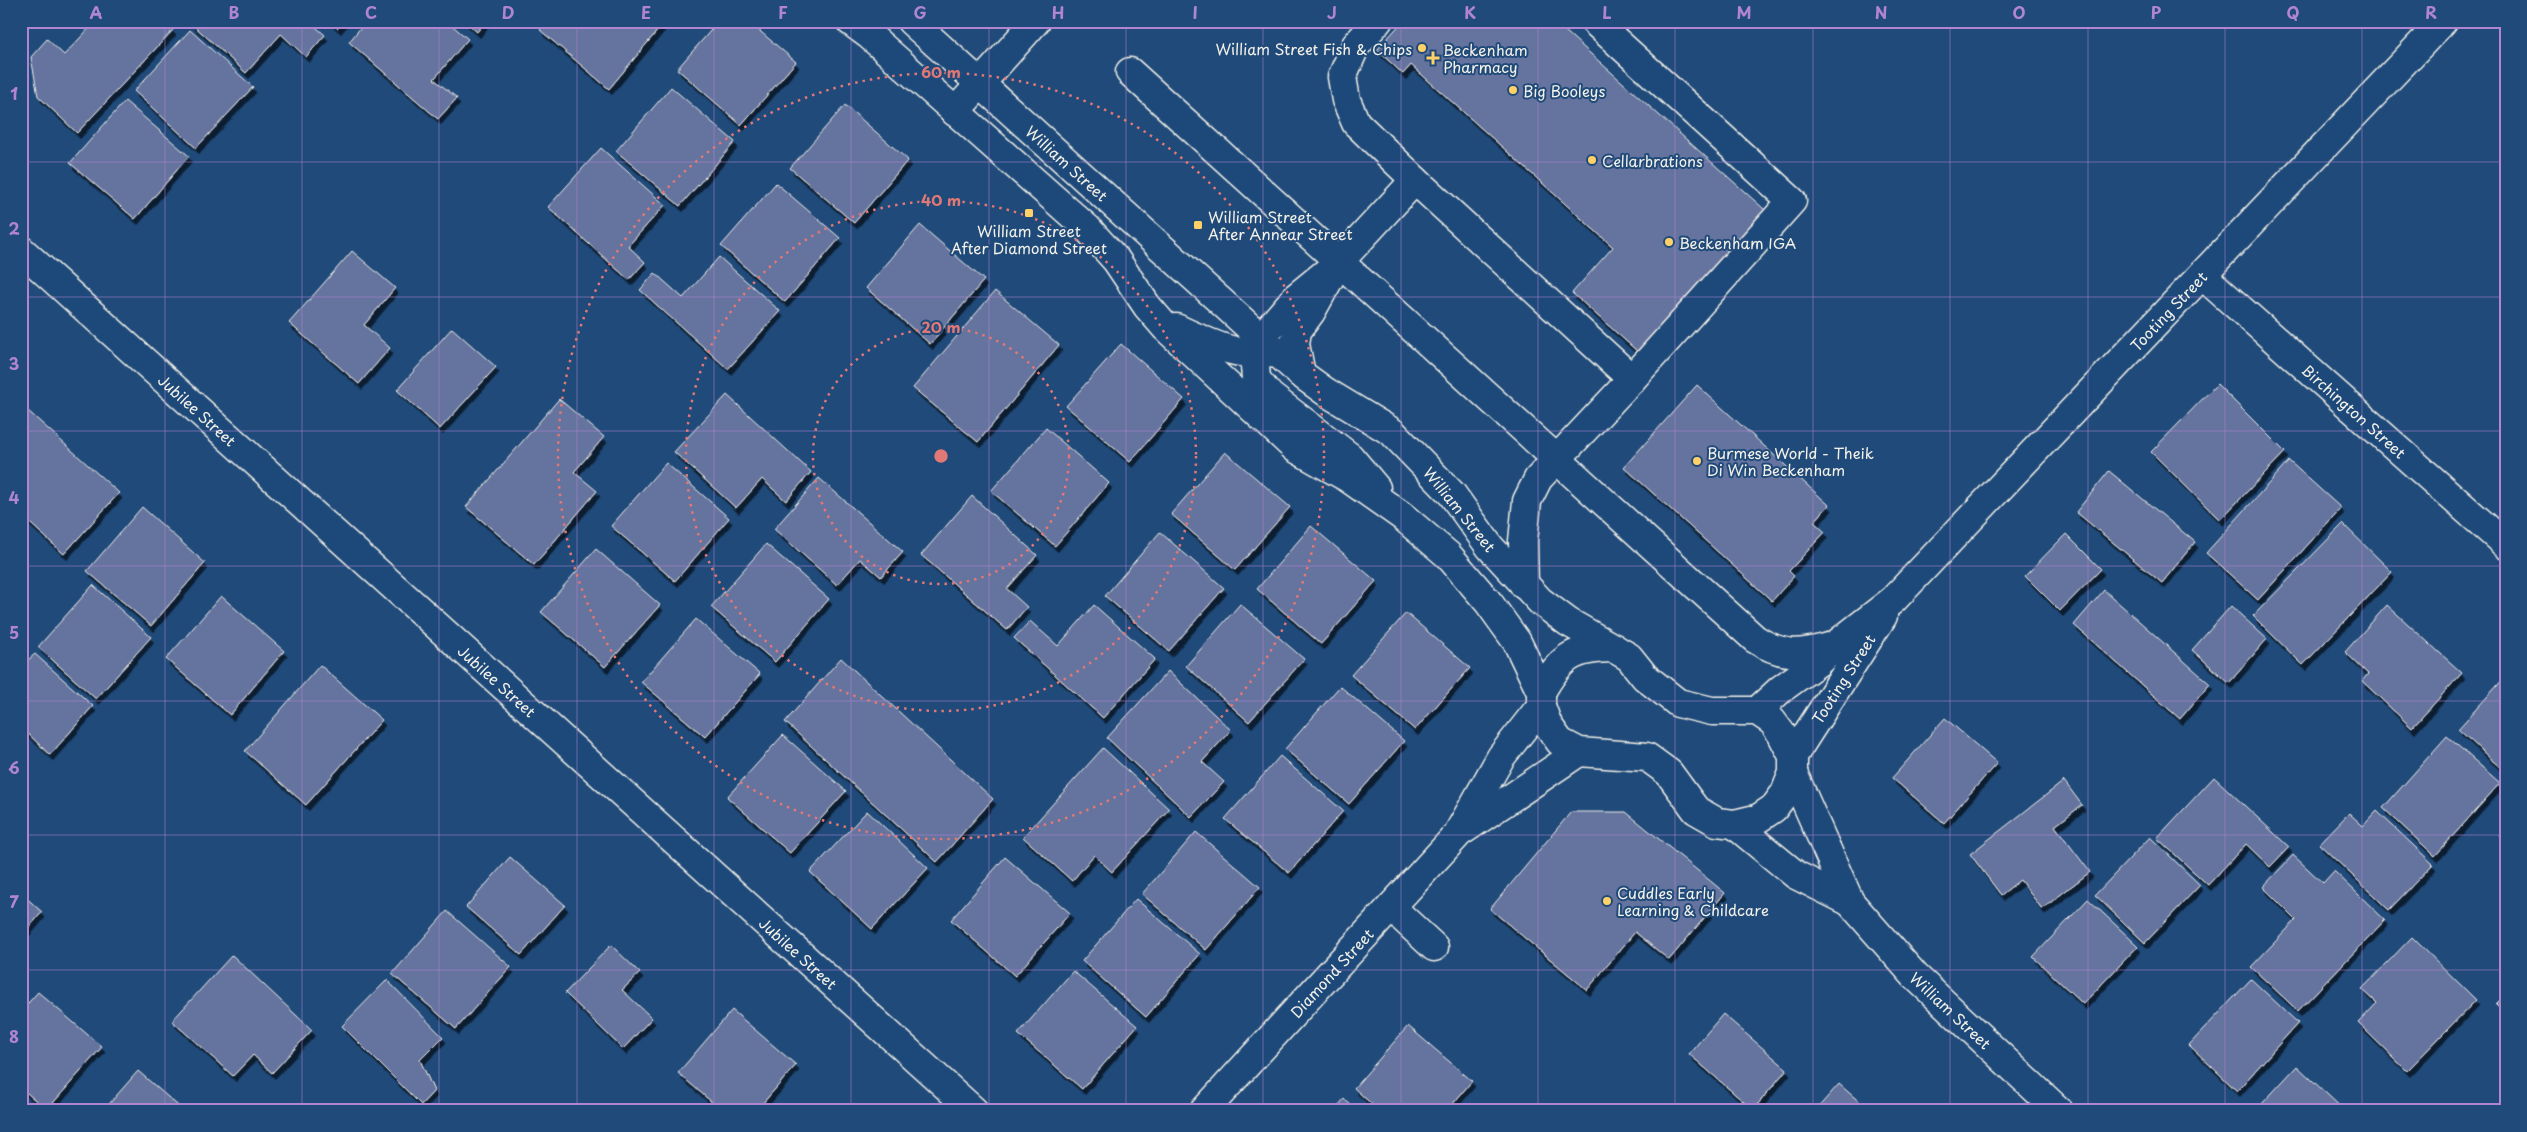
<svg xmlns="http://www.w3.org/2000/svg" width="2527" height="1132" viewBox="0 0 2527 1132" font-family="'Playpen Sans',sans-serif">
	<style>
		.building { fill: #65739f; stroke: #f4f1e8; filter: url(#shadow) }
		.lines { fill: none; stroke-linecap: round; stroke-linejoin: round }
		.minor-casing { stroke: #f4f1e8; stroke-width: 31 }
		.major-casing { stroke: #f4f1e8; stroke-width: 31 }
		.minor { stroke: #1f4a7a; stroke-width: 28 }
		.major { stroke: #1f4a7a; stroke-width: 28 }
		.grid { fill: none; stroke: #b185d1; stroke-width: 1; stroke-opacity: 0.55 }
		.ring { fill: none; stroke: #e27875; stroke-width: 2.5; stroke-dasharray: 2.5 5 }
		.poi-dot { fill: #ffd166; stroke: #1f4a7a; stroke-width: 2 }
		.labels { text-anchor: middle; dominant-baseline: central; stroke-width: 4; stroke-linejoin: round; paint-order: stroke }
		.poi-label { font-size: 15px; fill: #f4f1e8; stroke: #1f4a7a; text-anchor: start }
		.street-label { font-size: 15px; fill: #f4f1e8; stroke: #1f4a7a }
		.centre { fill: #e27875; stroke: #1f4a7a; stroke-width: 2.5 }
		.ring-label { font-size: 15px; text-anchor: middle; font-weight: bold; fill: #e27875; stroke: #1f4a7a; stroke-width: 4; stroke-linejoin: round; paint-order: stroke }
		.neatline { fill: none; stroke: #b185d1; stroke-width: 2 }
		.grid-label { font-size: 16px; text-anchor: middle; font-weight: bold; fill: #b185d1 }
	</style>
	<defs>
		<filter id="shadow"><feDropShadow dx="3" dy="5.5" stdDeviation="0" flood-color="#0009"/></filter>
	</defs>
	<rect width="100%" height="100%" fill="#1f4a7a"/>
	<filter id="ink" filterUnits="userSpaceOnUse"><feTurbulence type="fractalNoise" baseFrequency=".02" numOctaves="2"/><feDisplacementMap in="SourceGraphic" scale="10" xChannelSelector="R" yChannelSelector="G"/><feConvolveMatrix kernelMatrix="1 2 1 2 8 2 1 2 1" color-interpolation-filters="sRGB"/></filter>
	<g filter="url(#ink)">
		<g class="building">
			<path d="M96 21H164L173 30 77 133 38 96 31 57 47 39 64 55Z"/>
			<path d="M195 21H309L325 35 306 57 281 34 246 73 192 24Z"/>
			<path d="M330 21H344L338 28Z"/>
			<path d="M366 21H447L468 39 434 79 457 98 438 119 349 42Z"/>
			<path d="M465 21H486L477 32Z"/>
			<path d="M547 21H660L663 24 609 89 540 30Z"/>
			<path d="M719 21H748L796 62 741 125 677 69Z"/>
			<path d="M1403 21H1554L1774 218 1647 360 1572 293 1613 247 1411 65 1403 74 1377 50Z"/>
			<path d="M190 30 253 87 196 148 134 91Z"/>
			<path d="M671 87 735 142 680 206 616 151Z"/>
			<path d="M125 101 189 156 135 219 70 163Z"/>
			<path d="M845 105 908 160 854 223 790 168Z"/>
			<path d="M601 148 665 205 628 246 645 262 629 280 548 207Z"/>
			<path d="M776 183 840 238 785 302 721 246Z"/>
			<path d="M920 225 984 280 930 344 866 288Z"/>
			<path d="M352 251 395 288 364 325 390 348 359 384 289 323Z"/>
			<path d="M719 257 780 311 728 369 640 290 655 273 683 298Z"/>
			<path d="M995 291 1059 345 978 442 913 388Z"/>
			<path d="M452 328 496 367 440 429 397 390Z"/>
			<path d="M1121 344 1184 399 1130 462 1066 406Z"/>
			<path d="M2217 384 2285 452 2220 520 2151 452Z"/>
			<path d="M1697 385 1829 505 1814 522 1825 532 1789 571 1794 576 1772 601 1624 467Z"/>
			<path d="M727 395 811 472 786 501 762 479 736 508 674 452Z"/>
			<path d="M559 399 604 437 574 472 597 491 534 565 466 507Z"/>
			<path d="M27 410 119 493 64 554 21 515V416Z"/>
			<path d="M1046 428 1109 483 1055 546 991 491Z"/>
			<path d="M1225 452 1290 507 1235 570 1171 514Z"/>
			<path d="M2289 461 2341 508 2258 600 2206 553Z"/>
			<path d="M666 463 729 518 675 581 611 526Z"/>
			<path d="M2109 471 2195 542 2162 583 2076 512Z"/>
			<path d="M819 478 903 552 881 577 860 559 837 585 774 529Z"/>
			<path d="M972 496 1037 555 1007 589 1027 607 1007 630 921 555Z"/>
			<path d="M142 507 205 563 151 626 87 571Z"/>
			<path d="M2343 524 2392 572 2303 665 2253 616Z"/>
			<path d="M1311 526 1376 581 1321 644 1257 589Z"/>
			<path d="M1160 532 1224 588 1169 651 1105 596Z"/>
			<path d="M2066 534 2101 569 2060 611 2025 576Z"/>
			<path d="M766 544 829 599 775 662 711 607Z"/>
			<path d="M596 549 660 605 605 667 541 612Z"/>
			<path d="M93 585 151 637 96 699 38 647Z"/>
			<path d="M2104 590 2210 684 2180 719 2074 625Z"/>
			<path d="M221 596 284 651 230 715 166 659Z"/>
			<path d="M1240 604 1304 659 1249 722 1186 666Z"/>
			<path d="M1094 605 1155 659 1103 718 1014 638 1030 621 1058 646Z"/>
			<path d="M2387 605 2462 673 2412 728 2362 681 2368 674 2345 652Z"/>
			<path d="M2231 606 2267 639 2229 683 2192 650Z"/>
			<path d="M1406 613 1470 668 1415 730 1351 675Z"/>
			<path d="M696 619 760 674 705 737 641 682Z"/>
			<path d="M35 654 93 706 50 755 21 727V666Z"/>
			<path d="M841 658 993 799 937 862 785 722Z"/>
			<path d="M320 665 382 720 306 805 245 751Z"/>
			<path d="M1168 671 1231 730 1202 762 1224 782 1191 817 1107 738Z"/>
			<path d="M2506 676V773L2458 729Z"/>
			<path d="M1340 686 1404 741 1349 804 1285 749Z"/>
			<path d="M1945 718 1997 763 1944 823 1892 778Z"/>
			<path d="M783 735 846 791 790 853 727 797Z"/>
			<path d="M2447 736 2500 783 2435 856 2383 808Z"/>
			<path d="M1103 748 1169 809 1112 872 1094 855 1072 881 1023 837Z"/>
			<path d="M1280 756 1343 811 1289 873 1225 819Z"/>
			<path d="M2214 777 2289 847 2270 867 2246 844 2208 885 2157 838Z"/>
			<path d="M2064 781 2082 805 2055 826 2090 872 2042 909 2020 880 2001 895 1970 854Z"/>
			<path d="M867 811 928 868 872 929 810 872Z"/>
			<path d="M2377 811 2433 864 2389 910 2319 844 2349 813 2363 826Z"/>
			<path d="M1571 812H1626L1725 893 1669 960 1635 932 1587 990 1490 909Z"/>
			<path d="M2506 830V842L2500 836Z"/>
			<path d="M1196 832 1260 887 1206 950 1142 894Z"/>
			<path d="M2150 837 2200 885 2145 943 2095 895Z"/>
			<path d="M2293 855 2323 883 2334 871 2385 920 2298 1011 2251 967 2296 920 2263 887Z"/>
			<path d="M510 857 565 905 521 955 466 907Z"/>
			<path d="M1005 857 1070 913 1015 976 951 920Z"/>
			<path d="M21 893 42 912 21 937Z"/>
			<path d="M1136 899 1200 954 1146 1017 1082 961Z"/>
			<path d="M2088 899 2138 946 2083 1004 2033 957Z"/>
			<path d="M447 911 511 967 456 1029 392 974Z"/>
			<path d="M2412 937 2476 1000 2407 1071 2358 1023 2377 1003 2362 989Z"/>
			<path d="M611 945 640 973 622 990 652 1018 623 1049 565 993Z"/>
			<path d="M232 955 312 1030 272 1073 253 1055 233 1076 172 1021Z"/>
			<path d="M1073 971 1137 1026 1082 1089 1018 1034Z"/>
			<path d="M2251 979 2298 1023 2237 1091 2189 1045Z"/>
			<path d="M387 980 443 1037 420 1060 434 1091 421 1105 342 1026Z"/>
			<path d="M38 992 102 1047 47 1110 21 1088V1011Z"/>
			<path d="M2506 994V1014L2496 1004Z"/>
			<path d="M732 1010 796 1065 756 1111H722L678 1073Z"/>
			<path d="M1723 1014 1787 1069 1753 1110 1689 1054Z"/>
			<path d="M1408 1026 1472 1081 1447 1111H1379L1354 1088Z"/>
			<path d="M2297 1066 2345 1111H2265L2260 1106Z"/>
			<path d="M138 1071 184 1111H103Z"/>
			<path d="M1839 1084 1870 1111H1815Z"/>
			<path d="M1344 1099 1358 1111H1334Z"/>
		</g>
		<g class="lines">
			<g class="minor-casing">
				<g id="minor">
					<path d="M1130 72 1755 639C1783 657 1802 655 1833 646"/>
					<path d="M955 112 1036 21"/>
					<path d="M1415 180 1632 379"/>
					<path id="s1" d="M21 250 974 1111"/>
					<path d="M1339 262 1415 180 1356 123 1346 100 1342 77 1356 45 1378 21"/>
					<path id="s2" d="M2202 275 2506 545"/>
					<path d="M1524 585 1523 541 1527 501 1538 479 1632 379 1792 201 1594 21"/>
					<path id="s3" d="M1757 711 1781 689 1817 663 1834 646 1893 600 2443 21"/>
					<path id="s4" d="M1793 756 1883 616"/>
					<path d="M1462 831 1579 752"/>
					<path d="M1391 907 1434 947"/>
					<path id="s5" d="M1204 1111 1457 835 1501 757 1541 706"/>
				</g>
			</g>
			<g class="major-casing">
				<g id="major">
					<path d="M850 21 869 35 1087 228 1116 260 1147 306 1166 328 1295 448 1348 478 1402 516 1448 555 1489 603 1517 642 1541 692V706L1548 725 1560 742 1579 752 1647 757 1669 773 1696 810 1717 822 1734 824 1759 818 1774 808 1785 793 1793 773V756L1781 733 1772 721 1757 711H1712L1678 703 1645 677 1629 657 1568 622 1540 601 1490 547 1452 494 1392 432 1326 392 1301 374 911 21"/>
					<path d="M1339 262 1295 298 1265 333 1255 366 1256 379 1270 396 1350 457 1376 488"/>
					<path d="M1176 328C1209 343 1238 358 1275 353"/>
					<path d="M1301 374 1295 344 1297 331 1311 312 1332 274"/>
					<path d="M1541 692C1561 657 1573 648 1614 648"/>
					<path id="s6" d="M1793 773 1850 902 1915 976 2059 1111"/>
					<path d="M1734 824 1796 875 1850 902"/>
				</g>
			</g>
			<use href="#minor" class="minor"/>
			<use href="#major" class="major"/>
		</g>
	</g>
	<path class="grid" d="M165 21V1111M302 21V1111M439 21V1111M577 21V1111M714 21V1111M851 21V1111M989 21V1111M1126 21V1111M1263 21V1111M1401 21V1111M1538 21V1111M1675 21V1111M1813 21V1111M1950 21V1111M2088 21V1111M2225 21V1111M2362 21V1111M21 162H2506M21 297H2506M21 431H2506M21 566H2506M21 701H2506M21 835H2506M21 970H2506"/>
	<g class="ring">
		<circle cx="941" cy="456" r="128"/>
		<circle cx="941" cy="456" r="255"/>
		<circle cx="941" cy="456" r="383"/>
	</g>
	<g class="poi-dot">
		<circle cx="1422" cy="48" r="5"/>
		<path d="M1430.5 50.5h5v5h5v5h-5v5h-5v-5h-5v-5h5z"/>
		<circle cx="1513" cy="90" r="5"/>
		<circle cx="1592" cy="160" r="5"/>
		<rect x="1024" y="208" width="10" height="10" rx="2.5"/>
		<rect x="1193" y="220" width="10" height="10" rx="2.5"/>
		<circle cx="1669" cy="242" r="5"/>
		<circle cx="1697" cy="461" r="5"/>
		<circle cx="1607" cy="901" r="5"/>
	</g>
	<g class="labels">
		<g class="poi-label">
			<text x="1412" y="48" text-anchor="end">William Street Fish &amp; Chips</text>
			<text x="1443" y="49">Beckenham<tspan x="1443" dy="17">Pharmacy</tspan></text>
			<text x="1523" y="90">Big Booleys</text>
			<text x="1602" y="160">Cellarbrations</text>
			<text x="1208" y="216">William Street<tspan x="1208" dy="17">After Annear Street</tspan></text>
			<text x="1029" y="230" text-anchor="middle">William Street<tspan x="1029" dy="17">After Diamond Street</tspan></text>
			<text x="1679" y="242">Beckenham IGA</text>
			<text x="1707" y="452">Burmese World - Theik<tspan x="1707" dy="17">Di Win Beckenham</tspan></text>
			<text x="1617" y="892">Cuddles Early<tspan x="1617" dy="17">Learning &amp; Childcare</tspan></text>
		</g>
		<g class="street-label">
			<text transform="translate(1067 163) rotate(42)">William Street</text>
			<text stroke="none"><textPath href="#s3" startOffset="575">Tooting Street</textPath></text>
			<text stroke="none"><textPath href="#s1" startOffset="238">Jubilee Street</textPath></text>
			<text stroke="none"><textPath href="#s2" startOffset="204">Birchington Street</textPath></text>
			<text transform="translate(1460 509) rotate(51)">William Street</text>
			<text stroke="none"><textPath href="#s4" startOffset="92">Tooting Street</textPath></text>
			<text stroke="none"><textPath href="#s1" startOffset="642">Jubilee Street</textPath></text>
			<text stroke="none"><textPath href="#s1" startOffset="1048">Jubilee Street</textPath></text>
			<text stroke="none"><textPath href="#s5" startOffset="188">Diamond Street</textPath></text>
			<text stroke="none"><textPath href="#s6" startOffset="289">William Street</textPath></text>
		</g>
	</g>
	<circle cx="941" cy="456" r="8" class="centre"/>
	<g class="ring-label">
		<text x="941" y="78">60 m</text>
		<text x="941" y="206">40 m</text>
		<text x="941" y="333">20 m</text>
	</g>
	<rect width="2527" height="1132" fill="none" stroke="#1f4a7a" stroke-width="55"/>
	<rect x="28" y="28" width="2472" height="1076" class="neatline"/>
	<g class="grid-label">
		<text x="96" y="19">A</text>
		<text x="234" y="19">B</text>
		<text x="371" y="19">C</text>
		<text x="508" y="19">D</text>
		<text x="646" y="19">E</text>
		<text x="783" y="19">F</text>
		<text x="920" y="19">G</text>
		<text x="1058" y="19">H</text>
		<text x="1195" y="19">I</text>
		<text x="1332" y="19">J</text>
		<text x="1470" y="19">K</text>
		<text x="1607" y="19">L</text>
		<text x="1744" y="19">M</text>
		<text x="1881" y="19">N</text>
		<text x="2019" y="19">O</text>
		<text x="2156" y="19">P</text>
		<text x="2293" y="19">Q</text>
		<text x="2431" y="19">R</text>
		<text x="14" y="100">1</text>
		<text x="14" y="235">2</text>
		<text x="14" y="370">3</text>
		<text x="14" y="504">4</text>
		<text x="14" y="639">5</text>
		<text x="14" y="774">6</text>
		<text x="14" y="908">7</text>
		<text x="14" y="1043">8</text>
	</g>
</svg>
